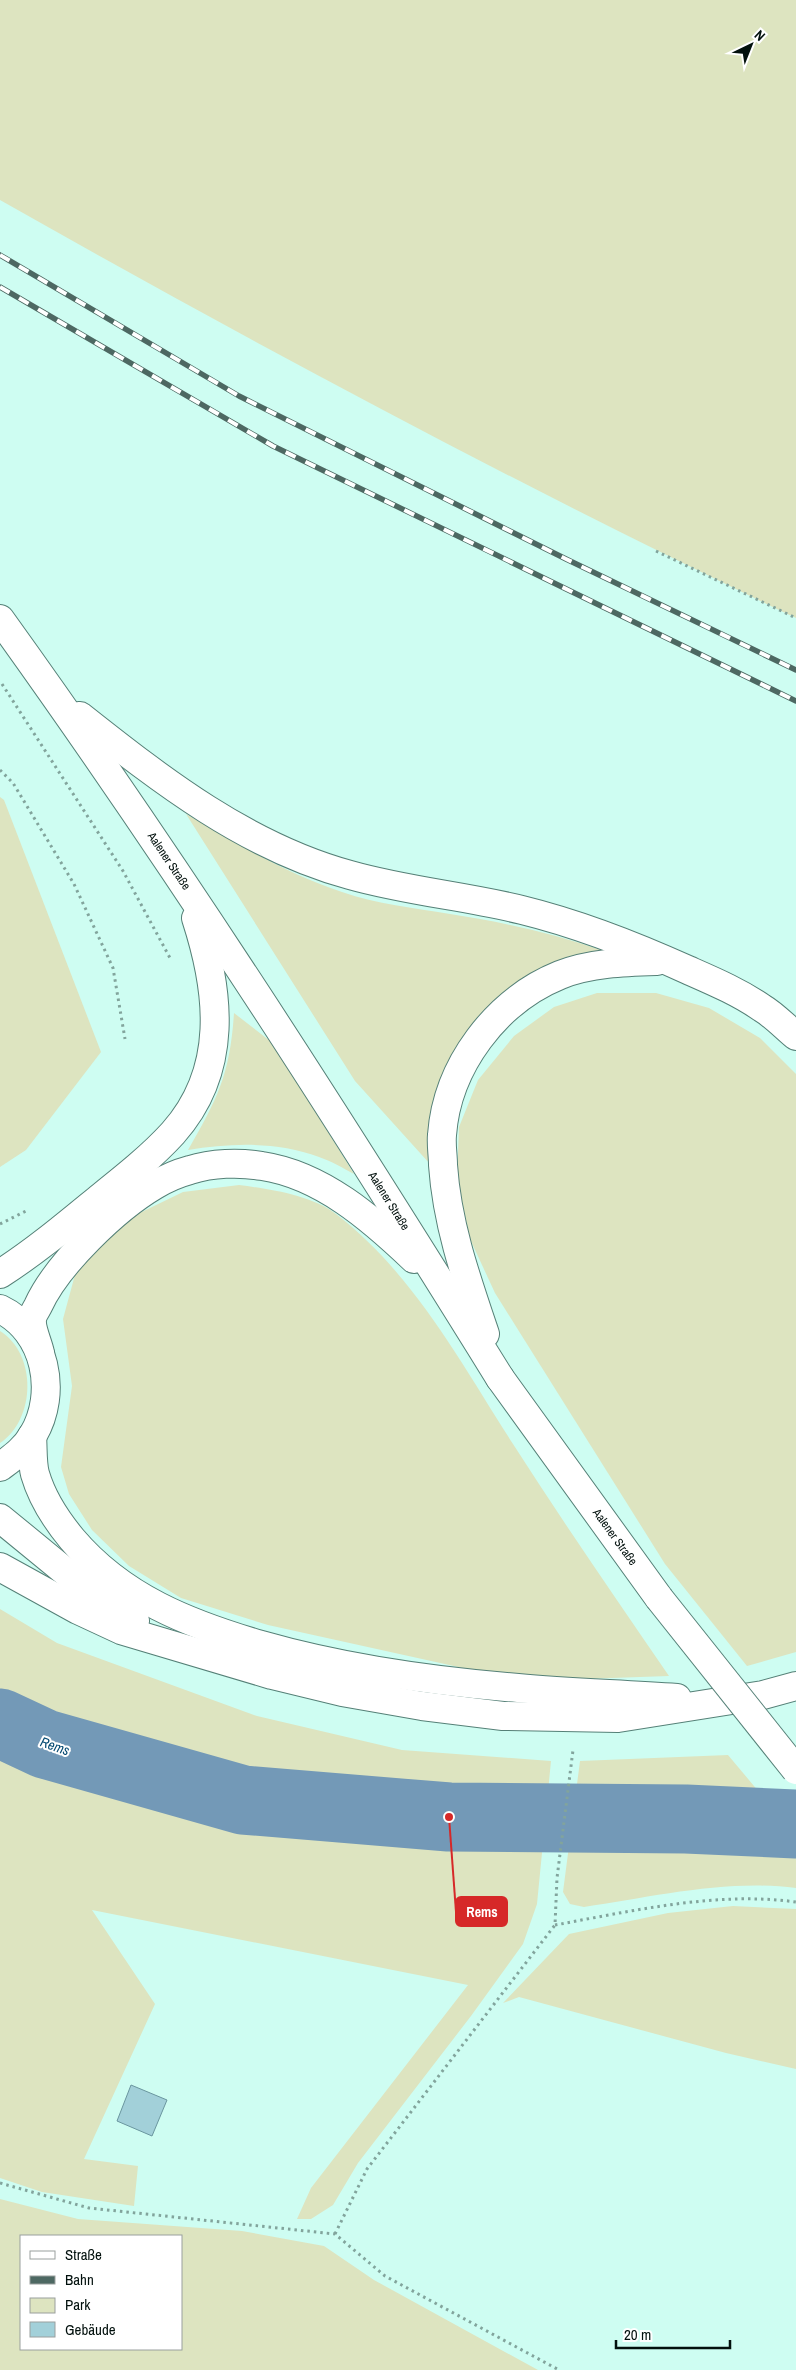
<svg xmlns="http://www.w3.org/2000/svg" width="796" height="2370" viewBox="0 0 796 2370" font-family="'Archivo Narrow',sans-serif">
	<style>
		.green { fill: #dde4c0; fill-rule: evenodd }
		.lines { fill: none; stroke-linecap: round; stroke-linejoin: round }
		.river { stroke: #7399b7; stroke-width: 69 }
		.building { fill: #a2d0d9; stroke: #6a969f }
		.secondary-casing { stroke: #558077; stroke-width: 30 }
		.primary-casing { stroke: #558077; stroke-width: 30 }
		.highway-casing { stroke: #558077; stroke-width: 30 }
		.path { stroke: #82a49c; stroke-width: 3; stroke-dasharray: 2.5 4; stroke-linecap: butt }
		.secondary { stroke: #fff; stroke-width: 28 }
		.primary { stroke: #fff; stroke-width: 28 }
		.highway { stroke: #fff; stroke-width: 28 }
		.rail-casing { stroke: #4d6862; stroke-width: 5.5 }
		.rail { stroke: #fff; stroke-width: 4; stroke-dasharray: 11; stroke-linecap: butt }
		.highway-bridge-casing { stroke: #558077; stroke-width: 30; stroke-linecap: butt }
		.highway-bridge { stroke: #fff; stroke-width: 28 }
		.labels { text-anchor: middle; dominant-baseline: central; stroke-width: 4; stroke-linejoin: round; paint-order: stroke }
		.street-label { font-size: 12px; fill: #02100d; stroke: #fff }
		.water-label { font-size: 14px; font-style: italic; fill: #054a72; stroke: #fff }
		.leader { fill: none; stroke: #d62828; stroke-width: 2 }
		.callout-dot { fill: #d62828; stroke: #fff; stroke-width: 2 }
		.callout { fill: #d62828; stroke: #d62828; stroke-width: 2 }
		.callout-label { font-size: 14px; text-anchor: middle; font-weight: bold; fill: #fff }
	</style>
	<rect width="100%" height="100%" fill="#cefdf2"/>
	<g class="green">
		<path d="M0 0H796V618C526 489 261 348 0 200Z"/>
		<path d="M0 797 4 800 101 1052 26 1150 0 1167Z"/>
		<path d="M186 814C236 843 287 874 342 892 377 904 414 908 450 914 502 922 552 933 601 950L545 972 509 995 430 1164 355 1081Z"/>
		<path d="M597 993H656L709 1008 760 1038 796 1074V1652L747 1666 665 1564 495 1293 470 1239 457 1179 459 1127 478 1080 514 1036 554 1007Z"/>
		<path d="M234 1013 274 1044 354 1174C343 1168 331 1161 319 1157 277 1141 231 1143 188 1150 218 1098 230 1074 234 1013Z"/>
		<path d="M239 1185C269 1189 311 1195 336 1214 413 1273 461 1363 513 1444 563 1522 616 1599 669 1676L583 1679 481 1672 268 1625 181 1598 129 1566 92 1530 69 1494 61 1467 72 1386 63 1319 76 1271 121 1222 183 1192Z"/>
		<path d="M0 1331C37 1354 36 1419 0 1443Z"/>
		<path d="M0 1609 57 1643 257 1716 402 1750 551 1761 537 1904 523 1944 471 2016 358 2163 333 2205 311 2219H297L311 2188 468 1985 92 1910 155 2004 84 2159 138 2166 134 2206 42 2192 0 2178Z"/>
		<path d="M728 1755 796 1836V1888C727 1879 652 1897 584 1907L570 1904 563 1892 580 1761Z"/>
		<path d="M733 1906 796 1909V2069L726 2053 519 1997 503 2003 569 1934 668 1913Z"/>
		<path d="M0 2199 78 2219 242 2231 324 2246 374 2280 538 2370H0ZM181 2236V2349H21V2236Z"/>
	</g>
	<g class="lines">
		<path class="river" d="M0 1723 45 1744 243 1800 449 1817 686 1819 796 1824"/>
	</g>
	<path class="building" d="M131 2085 167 2100 152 2136 117 2121Z"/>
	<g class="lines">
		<g class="secondary-casing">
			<g id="secondary">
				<path d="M0 1309C46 1331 58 1393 33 1435 25 1449 12 1458 0 1467"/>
				<path d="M32 1436C33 1448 32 1463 35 1474 42 1498 57 1521 72 1539 122 1598 189 1624 261 1645 345 1669 431 1681 518 1688 571 1693 624 1694 677 1698"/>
				<path d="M0 1518 89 1591 135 1621"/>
				<path d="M0 1567 78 1610 121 1630 272 1675 342 1692 422 1706 503 1716 618 1718 763 1695 796 1686"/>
			</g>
		</g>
		<g class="primary-casing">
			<g id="primary">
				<path d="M0 619C177 865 340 1120 500 1378"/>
				<path d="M80 716C162 781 247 847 350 875 406 891 465 896 522 910 579 924 635 946 688 970 713 981 739 992 762 1008 774 1015 785 1027 796 1036"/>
				<path d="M0 1274C36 1251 69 1223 102 1196 127 1176 152 1156 173 1133 229 1070 220 992 196 918"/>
				<path d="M485 1334C466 1278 447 1224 443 1165 443 1155 441 1145 442 1135 447 1066 496 1001 560 975 590 963 625 962 657 961"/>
				<path d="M40 1353C38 1343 31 1329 32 1320 32 1315 36 1310 38 1306 57 1264 116 1208 155 1185 165 1179 179 1173 190 1170 212 1163 239 1162 262 1166 322 1175 372 1219 414 1259"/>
			</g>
		</g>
		<g class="highway-casing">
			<path id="highway" d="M500 1378 659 1598"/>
		</g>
		<g class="path">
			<path d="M656 551 796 618"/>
			<path d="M2 684 123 871 170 958"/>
			<path d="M0 770 13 783 74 884 113 968 125 1039"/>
			<path d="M0 1224 26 1211"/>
			<path d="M555 1925C632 1911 718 1891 796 1902"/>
			<path d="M0 2183 89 2208 335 2234 385 2276 559 2370"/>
			<path d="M335 2234 367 2169 555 1925 557 1878 573 1750"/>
		</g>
		<use href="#secondary" class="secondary"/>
		<use href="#primary" class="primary"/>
		<use href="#highway" class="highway"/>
		<g class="rail-casing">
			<g id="rail">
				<path d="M0 255 239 396 566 559 796 670"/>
				<path d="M0 287 273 446 796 701"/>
			</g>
		</g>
		<use href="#rail" class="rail"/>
		<g class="highway-bridge-casing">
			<path id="highway-bridge" d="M659 1598 796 1770"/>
		</g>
		<use href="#highway-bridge" class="highway-bridge"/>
	</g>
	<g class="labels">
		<g class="street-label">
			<text transform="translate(169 861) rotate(56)">Aalener Straße</text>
			<text transform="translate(389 1201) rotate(58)">Aalener Straße</text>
			<text transform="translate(615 1537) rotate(54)">Aalener Straße</text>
		</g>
		<g class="water-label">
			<text transform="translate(55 1746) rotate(19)">Rems</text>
		</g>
	</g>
	<path class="leader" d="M449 1817L456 1912"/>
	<circle class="callout-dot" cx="449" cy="1817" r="5"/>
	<rect class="callout" x="456" y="1897" width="51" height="29" rx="5"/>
	<g class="callout-label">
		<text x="482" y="1917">Rems</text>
	</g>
	<rect x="20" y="2235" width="162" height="115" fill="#ffffff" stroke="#9a9f9e"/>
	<rect x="30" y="2251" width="25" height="8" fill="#ffffff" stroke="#9a9f9e"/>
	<text x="65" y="2260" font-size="15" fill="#02100d">Straße</text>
	<rect x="30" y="2276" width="25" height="8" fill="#4d6862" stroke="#9a9f9e"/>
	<text x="65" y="2285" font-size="15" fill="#02100d">Bahn</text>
	<rect x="30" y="2298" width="25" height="15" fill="#dde4c0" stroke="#9a9f9e"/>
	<text x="65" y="2310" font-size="15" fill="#02100d">Park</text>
	<rect x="30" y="2322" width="25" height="15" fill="#a2d0d9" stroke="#9a9f9e"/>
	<text x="65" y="2335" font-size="15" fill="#02100d">Gebäude</text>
	<g transform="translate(751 45) rotate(43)" stroke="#ffffff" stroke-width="4" paint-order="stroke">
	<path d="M0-4L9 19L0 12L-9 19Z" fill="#02100d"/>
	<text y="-8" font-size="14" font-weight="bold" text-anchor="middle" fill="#02100d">N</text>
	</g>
	<path d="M616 2340v8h114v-8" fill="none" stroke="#02100d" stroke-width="2.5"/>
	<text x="624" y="2340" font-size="15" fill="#02100d" stroke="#ffffff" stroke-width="4" paint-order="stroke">20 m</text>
</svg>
